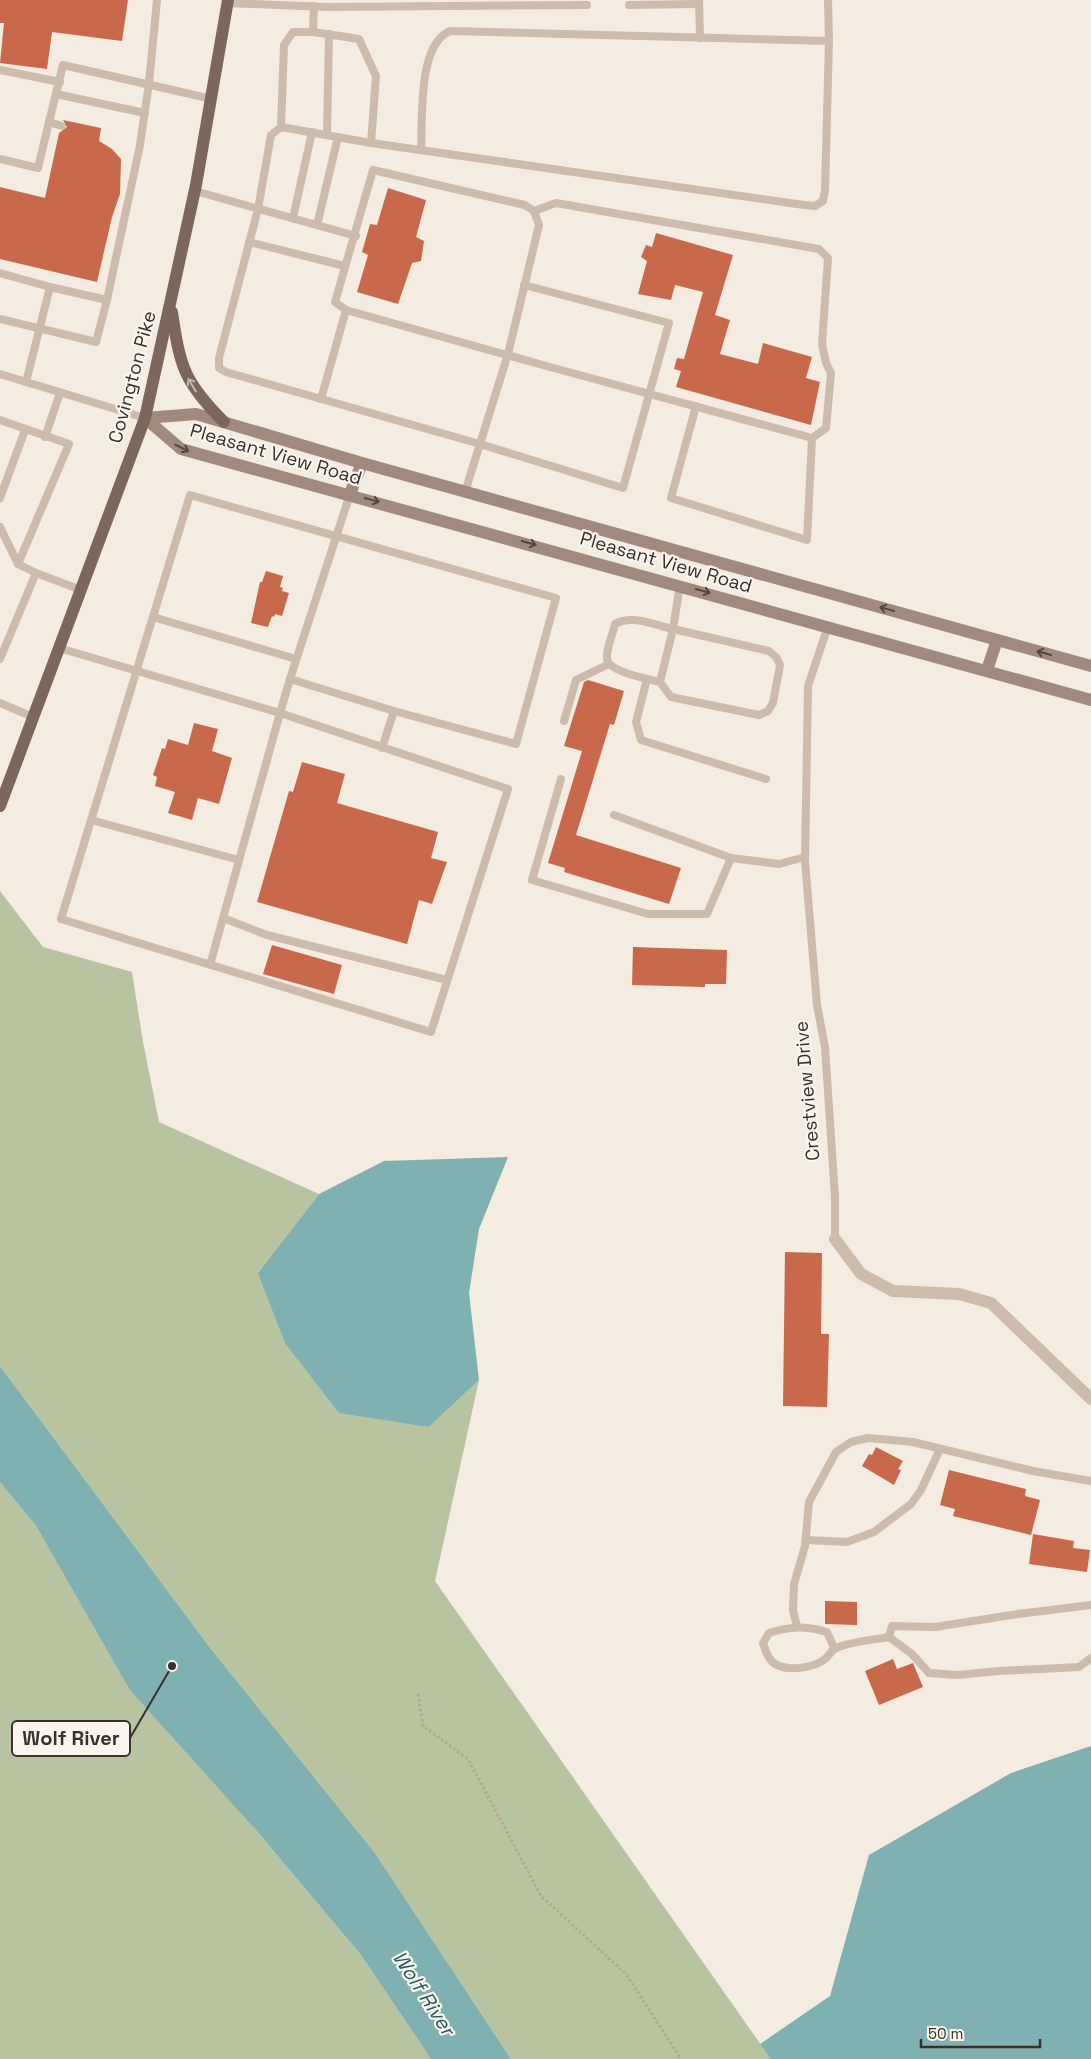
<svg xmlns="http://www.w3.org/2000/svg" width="1091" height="2059" viewBox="0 0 1091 2059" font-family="'Space Grotesk',sans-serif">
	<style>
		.green { fill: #b8c4a0 }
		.water { fill: #7fb0b2 }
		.building { fill: #c8694b }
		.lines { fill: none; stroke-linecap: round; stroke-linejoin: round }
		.path { stroke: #b9a596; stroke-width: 3; stroke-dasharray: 2.5 2.5; stroke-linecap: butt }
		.lane { stroke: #cdbbac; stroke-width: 8 }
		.street { stroke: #cdbbac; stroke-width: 12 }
		.secondary { stroke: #a18a7d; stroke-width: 12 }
		.primary { stroke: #7d675c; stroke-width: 12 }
		.oneway { stroke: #c2b5ac }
		.oneway2 { stroke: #544640 }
		.labels { text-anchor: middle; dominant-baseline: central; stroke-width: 4.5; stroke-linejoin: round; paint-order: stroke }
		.street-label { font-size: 19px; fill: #3b302b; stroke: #fbf5ee }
		.water-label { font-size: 20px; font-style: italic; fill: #1f5a5e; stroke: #fbf5ee }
		.leader { fill: none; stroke: #3b302b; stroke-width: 2 }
		.callout-dot { fill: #3b302b; stroke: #fbf5ee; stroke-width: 2 }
		.callout { fill: #fbf5ee; stroke: #3b302b; stroke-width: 2 }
		.callout-label { font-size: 20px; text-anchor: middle; font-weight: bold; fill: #3b302b }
	</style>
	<rect width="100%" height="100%" fill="#f4ebe1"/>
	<g class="green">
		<path d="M0 891 43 947 132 972 143 1042 159 1122 319 1194 258 1273 429 1427 479 1380 435 1581 771 2059H511L375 1853 211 1649 0 1366Z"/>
		<path d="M0 1482 37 1527 256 1830 361 1955 431 2059H0Z"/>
	</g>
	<g class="water">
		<path d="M508 1157 479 1229 469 1293 479 1380 429 1427 339 1413 285 1343 258 1273 319 1194 384 1161Z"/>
		<path d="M0 1366 211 1649 375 1853 511 2059H431L361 1955 256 1830 130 1690 37 1527 0 1482Z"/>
		<path d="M1091 1746V2059H771L760 2044 830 1996 869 1855 1011 1773Z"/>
	</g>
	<g class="building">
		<path d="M0 0H128L122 41 52 32 47 69 0 63 4 23H0Z"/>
		<path d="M63 120 101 128 99 141 112 149 121 159 120 194 112 217 97 282 0 259V187L45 198 59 133 67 127Z"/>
		<path d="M388 188 426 200 416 237 424 241 421 261 412 263 398 304 357 292 368 255 362 252 370 224 377 225Z"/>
		<path d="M656 233 733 255 715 315 730 320 720 354 758 364 763 343 812 357 806 378 820 382 811 425 676 387 681 371 674 369 677 358 684 359 703 292 675 285 671 300 638 294 647 261 641 257 646 245 652 247Z"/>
		<path d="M266 571 283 576 280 587 283 588 282 591 289 593 282 616 275 614 274 617 272 616 268 627 251 623 260 582H262Z"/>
		<path d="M588 680 624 691 614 725 610 724 576 835 681 868 669 904 564 872 565 868 548 863 582 751 564 746 584 682Z"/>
		<path d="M194 723 218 729 212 751 232 758 219 804 198 798 192 820 168 813 175 792 155 786 157 777 153 775 162 748 165 749 168 739 188 745Z"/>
		<path d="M302 762 345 774 337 803 438 832 431 858 447 862 432 904 419 900 407 944 257 902 289 791 293 792Z"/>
		<path d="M272 945 342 965 334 994 263 974Z"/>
		<path d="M633 947 727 950 726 984H705V987L632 985Z"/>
		<path d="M785 1252 822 1253 821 1334H829L827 1407 783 1406Z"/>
		<path d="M876 1447 903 1461 898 1469 901 1470 894 1485 862 1466 869 1454 872 1455Z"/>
		<path d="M949 1470 1026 1489 1025 1496 1040 1500 1031 1535 953 1516 955 1509 940 1505Z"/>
		<path d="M1033 1534 1074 1541 1073 1548 1090 1550 1087 1572 1029 1564Z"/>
		<path d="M825 1601 857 1602V1625L825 1624Z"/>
		<path d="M893 1659 897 1669 913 1663 923 1687 879 1705 865 1671Z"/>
	</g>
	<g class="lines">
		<path class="path" d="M418 1694 423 1726 468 1759 541 1896 626 1974 681 2059"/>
		<g class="lane">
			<path d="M699 0 700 38"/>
			<path d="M828 0 829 41"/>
			<path d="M227 3 327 7 587 5"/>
			<path d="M629 5 699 4"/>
			<path d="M314 6 313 32H293L284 45 281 127 371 143 804 205 815 206 823 201 825 190 829 41 450 31C417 45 423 119 421 150"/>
			<path d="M313 32 359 39 376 76 371 143"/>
			<path d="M0 70 60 82"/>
			<path d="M56 94 145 113"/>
			<path d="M62 126 49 122 63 65 212 99"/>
			<path d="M281 127 271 135 258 209 219 358V368L226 372 480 444 623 488 669 323 524 285"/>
			<path d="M327 135 329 34"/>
			<path d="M0 159 38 168 49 122"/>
			<path d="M195 191 356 236"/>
			<path d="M293 218 312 132"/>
			<path d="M317 225 338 137"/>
			<path d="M249 242 345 266"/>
			<path d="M0 273 50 287"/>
			<path d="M0 319 96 342 107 300"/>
			<path d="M0 374 145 418"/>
			<path d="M26 382 50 287 107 300 140 145 149 83 157 0"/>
			<path d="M321 399 346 310"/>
			<path d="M696 406 671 498 807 540 812 438"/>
			<path d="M0 420 69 444 18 564 36 573"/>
			<path d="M45 437 60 393"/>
			<path d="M465 492 508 354 539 225 534 211 525 205 373 170 335 302 346 310 550 367 812 438 826 428 831 373 826 363 822 344 828 258 819 249 556 203 534 211"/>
			<path d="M0 498 25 430"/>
			<path d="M0 527 18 564"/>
			<path d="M153 617 296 659"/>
			<path d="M828 626 808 686 805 861 817 1005 825 1047 835 1197V1239"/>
			<path d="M59 648 280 713 508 789 431 1032C307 994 184 957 61 919L190 495 556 598 516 744 394 711 290 679 280 713 210 965"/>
			<path d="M0 659 36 573 81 590"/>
			<path d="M290 679 350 494"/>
			<path d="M647 679 636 722 641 740 766 779"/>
			<path d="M660 682 671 697 759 715 768 711 773 703 780 665 776 657 769 651 673 629 660 682C648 679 609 672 607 659 606 648 613 634 615 624 632 614 655 625 673 629L680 585"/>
			<path d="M0 703 33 717"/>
			<path d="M564 721 576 680 609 664"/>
			<path d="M382 748 394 711"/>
			<path d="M561 779 532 880 648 914H707L731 858"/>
			<path d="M614 815 731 858 779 864 805 857"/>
			<path d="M91 820 239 860"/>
			<path d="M223 918 267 935 447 980"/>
			<path d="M806 1540 847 1542 874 1532 911 1504 921 1490 940 1449"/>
			<path d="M1091 1605 1018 1614 935 1627 892 1626 889 1637 912 1654 929 1673 958 1675 999 1671 1079 1667 1091 1658"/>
			<path d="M797 1627 793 1610 794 1584 805 1546 809 1502 836 1452 851 1442 868 1438 913 1442 1033 1471 1091 1481"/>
			<path d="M834 1648 827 1632C806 1626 790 1626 769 1633L763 1643C766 1651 768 1661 777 1665 790 1671 814 1668 825 1659 830 1655 831 1650 836 1648 853 1641 872 1640 889 1637"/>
		</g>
		<path class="street" d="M835 1239 861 1274 893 1291 959 1294 991 1303 1091 1399"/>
		<g class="secondary">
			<path d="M145 418 181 449 1091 700"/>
			<path d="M145 418 196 414 362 463 1091 666"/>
			<path d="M350 494 362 463"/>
			<path d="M987 670 997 640"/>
		</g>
		<g class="primary">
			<path d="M172 312C180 367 184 382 224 422"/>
			<path d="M0 806 145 418 196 185 228 0"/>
		</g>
	</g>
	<defs><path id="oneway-shaft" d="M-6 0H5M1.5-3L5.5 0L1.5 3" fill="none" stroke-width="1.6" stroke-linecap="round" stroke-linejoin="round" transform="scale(1.25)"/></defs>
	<use class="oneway" href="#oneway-shaft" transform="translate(192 385) rotate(-121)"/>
	<g class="oneway2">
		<use href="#oneway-shaft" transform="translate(182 448) rotate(27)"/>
		<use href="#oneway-shaft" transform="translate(372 500) rotate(15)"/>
		<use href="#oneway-shaft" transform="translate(529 543) rotate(16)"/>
		<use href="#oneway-shaft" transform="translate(703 591) rotate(16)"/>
		<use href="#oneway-shaft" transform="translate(887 609) rotate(-165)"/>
		<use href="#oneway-shaft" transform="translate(1044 653) rotate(-164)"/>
	</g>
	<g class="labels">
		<g class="street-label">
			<text transform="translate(132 377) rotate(-75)">Covington Pike</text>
			<text transform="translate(276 454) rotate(16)">Pleasant View Road</text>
			<text transform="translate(666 562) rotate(16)">Pleasant View Road</text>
			<text transform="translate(807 1091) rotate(-95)">Crestview Drive</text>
		</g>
		<g class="water-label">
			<text transform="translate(424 1993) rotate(57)">Wolf River</text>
		</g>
	</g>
	<path class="leader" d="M172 1666L130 1738"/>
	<circle class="callout-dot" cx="172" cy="1666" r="5"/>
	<rect class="callout" x="12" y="1721" width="118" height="35" rx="5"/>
	<g class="callout-label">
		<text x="71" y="1745">Wolf River</text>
	</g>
	<path d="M921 2039v8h119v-8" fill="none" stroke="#3b302b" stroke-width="2.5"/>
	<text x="928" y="2039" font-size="15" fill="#3b302b" stroke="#fbf5ee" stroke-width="4" paint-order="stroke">50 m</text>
</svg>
